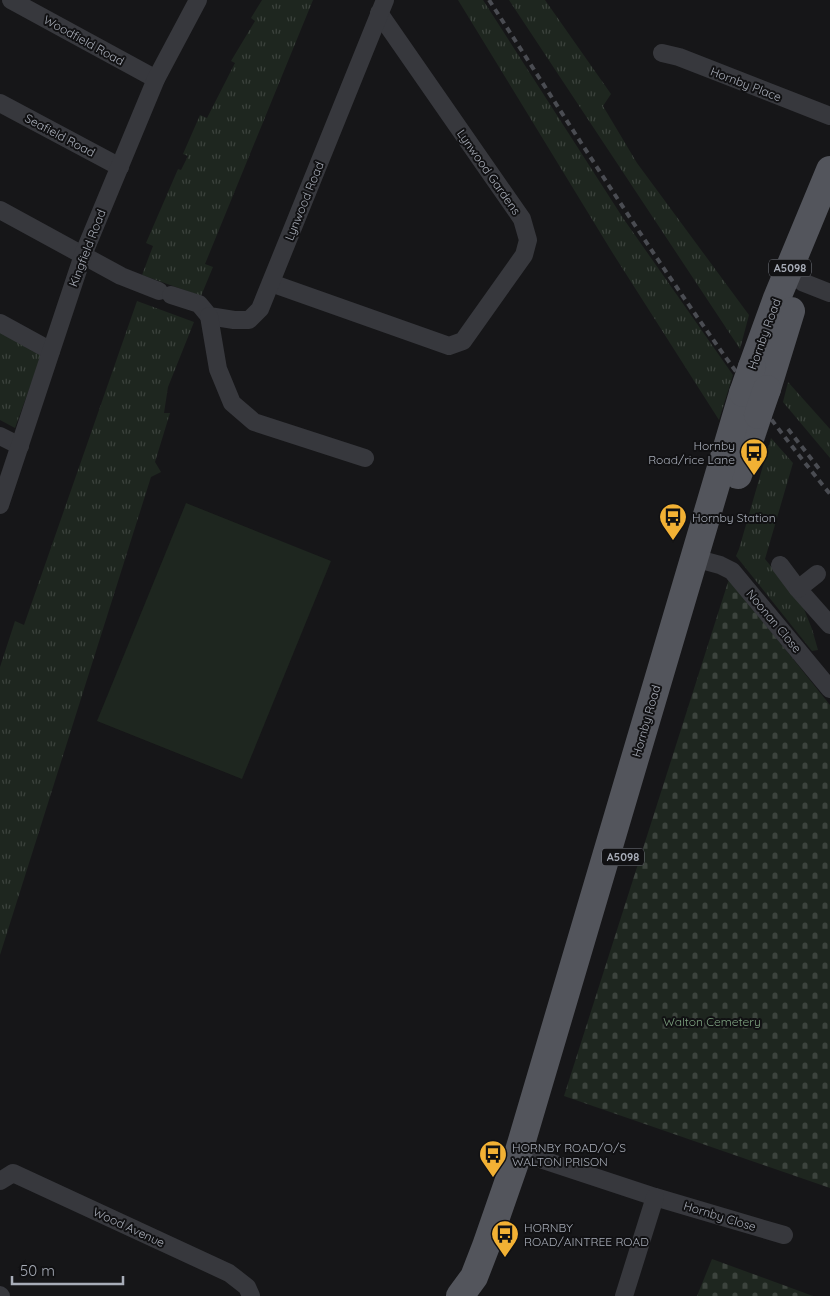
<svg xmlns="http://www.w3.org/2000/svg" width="830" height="1296" viewBox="0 0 830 1296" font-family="Quicksand,sans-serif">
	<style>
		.grass { fill: url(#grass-tufts) }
		.cemetery { fill: url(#cemetery-stones) }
		.pitch { fill: #1e261f }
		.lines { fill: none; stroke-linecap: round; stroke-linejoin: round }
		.minor { stroke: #37383d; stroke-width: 18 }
		.primary { stroke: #53555c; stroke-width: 28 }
		.rail { stroke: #4a4c52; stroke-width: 4; stroke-dasharray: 6 5; stroke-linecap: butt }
		.primary-bridge { stroke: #53555c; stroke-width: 28 }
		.labels { text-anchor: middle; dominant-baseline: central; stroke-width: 4; stroke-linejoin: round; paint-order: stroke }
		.shield { fill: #111113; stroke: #7b7e86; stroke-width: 1 }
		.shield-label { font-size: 11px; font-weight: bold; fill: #a8adb8 }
		.street-label { font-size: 12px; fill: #a8adb8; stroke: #111113 }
		.poi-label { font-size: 12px; fill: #a8adb8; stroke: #111113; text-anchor: start }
		.park-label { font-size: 12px; fill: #7fa381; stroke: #111113 }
	</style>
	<defs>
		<pattern id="grass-tufts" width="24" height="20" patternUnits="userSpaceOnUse" patternTransform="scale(1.25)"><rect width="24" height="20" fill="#1e261f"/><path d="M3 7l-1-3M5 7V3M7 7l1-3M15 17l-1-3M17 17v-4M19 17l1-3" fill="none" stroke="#3c433d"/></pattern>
		<pattern id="cemetery-stones" width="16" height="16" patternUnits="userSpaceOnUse" patternTransform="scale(1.25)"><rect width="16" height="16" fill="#1e261f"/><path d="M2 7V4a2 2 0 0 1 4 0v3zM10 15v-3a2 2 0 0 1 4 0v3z" fill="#3c433d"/></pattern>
	</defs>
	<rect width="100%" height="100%" fill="#161618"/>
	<g class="grass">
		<path d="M262 0H313L205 264 213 267 201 296 142 275 153 246 146 243 178 169 181 170 188 156 183 154 200 115 207 118 235 63 231 61 255 21 251 18Z"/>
		<path d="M458 0H483L623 218 733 375 719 420 612 252Z"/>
		<path d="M509 0H545L611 94 603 106 637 163 749 315 740 349Z"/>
		<path d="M137 301 194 322 168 387 164 413H170L155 462 161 472 151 477 0 955V667L15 621 24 625Z"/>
		<path d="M0 331 42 354 15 428 0 420Z"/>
		<path d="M788 382 830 429V458L783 402Z"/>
		<path d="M771 438 793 463 765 559 802 604 812 629 818 650 812 651 736 556 739 549Z"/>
	</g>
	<g class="cemetery">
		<path d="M729 579 830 705V1188L564 1096Z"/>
		<path d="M712 1259 813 1296H697Z"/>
	</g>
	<path class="pitch" d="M186 503 331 561 242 779 97 721Z"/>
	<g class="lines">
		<g class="minor">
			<path d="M11 0 156 79"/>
			<path d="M662 53 679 57 830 116"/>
			<path d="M0 103 120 167"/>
			<path d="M0 210 121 276 159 291"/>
			<path d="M802 282 830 293"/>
			<path d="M271 283 449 346 463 341 524 255 528 240 522 219 379 13"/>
			<path d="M171 295 199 304 209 316 234 320H249L260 309 385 0"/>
			<path d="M209 316 218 369 232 403 254 422 365 458"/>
			<path d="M0 323 51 351"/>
			<path d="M0 436 20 446"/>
			<path d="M0 505 83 255 156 79 198 0"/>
			<path d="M694 558 720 565 732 571 830 689"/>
			<path d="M780 565 798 589 830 625"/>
			<path d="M798 589 817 574"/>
			<path d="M518 1154 534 1157 655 1197 784 1235"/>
			<path d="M0 1181 13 1173 229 1273 247 1287 251 1296"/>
			<path d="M0 1295 1 1296"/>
			<path d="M624 1296 655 1197"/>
		</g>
		<g class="primary">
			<path d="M752 367 777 298 830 170"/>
			<path d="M767 389 791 311"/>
			<path d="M738 475 758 415"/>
			<path d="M460 1296 474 1277 486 1246 518 1154 743 393"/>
		</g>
		<g class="rail">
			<path d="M489 0C598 168 703 339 830 494"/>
			<path d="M788 429 820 470"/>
		</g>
		<g class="primary-bridge">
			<path d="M743 393 752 367"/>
			<path d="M758 415 767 389"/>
		</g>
	</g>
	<defs>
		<g id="bus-pin" transform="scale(1.4375)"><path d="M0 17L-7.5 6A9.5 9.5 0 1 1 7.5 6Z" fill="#f2b134" stroke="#111113"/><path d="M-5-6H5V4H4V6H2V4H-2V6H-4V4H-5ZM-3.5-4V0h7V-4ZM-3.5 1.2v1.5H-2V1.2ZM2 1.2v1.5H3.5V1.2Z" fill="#111"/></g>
	</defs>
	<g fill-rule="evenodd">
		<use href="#bus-pin" x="754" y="452"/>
		<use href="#bus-pin" x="673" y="517"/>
		<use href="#bus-pin" x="493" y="1154"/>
		<use href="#bus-pin" x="505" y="1234"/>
	</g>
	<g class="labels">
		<g class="shield">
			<rect x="769" y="259.5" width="42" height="17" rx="4"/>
			<rect x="602" y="848.5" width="42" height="17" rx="4"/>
		</g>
		<g class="shield-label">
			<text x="790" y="268">A5098</text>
			<text x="623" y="857">A5098</text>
		</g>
		<g class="street-label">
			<text transform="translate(84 40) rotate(29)">Woodfield Road</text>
			<text transform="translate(746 84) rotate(21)">Hornby Place</text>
			<text transform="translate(60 135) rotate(28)">Seafield Road</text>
			<text transform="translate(489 172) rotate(55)">Lynwood Gardens</text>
			<text transform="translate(304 201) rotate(-68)">Lynwood Road</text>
			<text transform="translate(87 248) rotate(-69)">Kingfield Road</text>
			<text transform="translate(764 334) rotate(-70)">Hornby Road</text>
			<text transform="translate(774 621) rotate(50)">Noonan Close</text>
			<text transform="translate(646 721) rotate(-74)">Hornby Road</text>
			<text transform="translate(720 1216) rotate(17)">Hornby Close</text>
			<text transform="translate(129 1227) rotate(25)">Wood Avenue</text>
		</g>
		<g class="poi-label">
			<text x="735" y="445" text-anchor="end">Hornby<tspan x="735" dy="14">Road/rice Lane</tspan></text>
			<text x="692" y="517">Hornby Station</text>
			<text x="512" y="1147">HORNBY ROAD/O/S<tspan x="512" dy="14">WALTON PRISON</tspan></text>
			<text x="524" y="1227">HORNBY<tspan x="524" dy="14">ROAD/AINTREE ROAD</tspan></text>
		</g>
		<g class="park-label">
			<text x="712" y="1021">Walton Cemetery</text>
		</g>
	</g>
	<path d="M12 1276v8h111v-8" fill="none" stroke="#a8adb8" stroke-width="2.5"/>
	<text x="20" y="1276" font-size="15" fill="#a8adb8" stroke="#111113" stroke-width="4" paint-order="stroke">50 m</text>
</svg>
